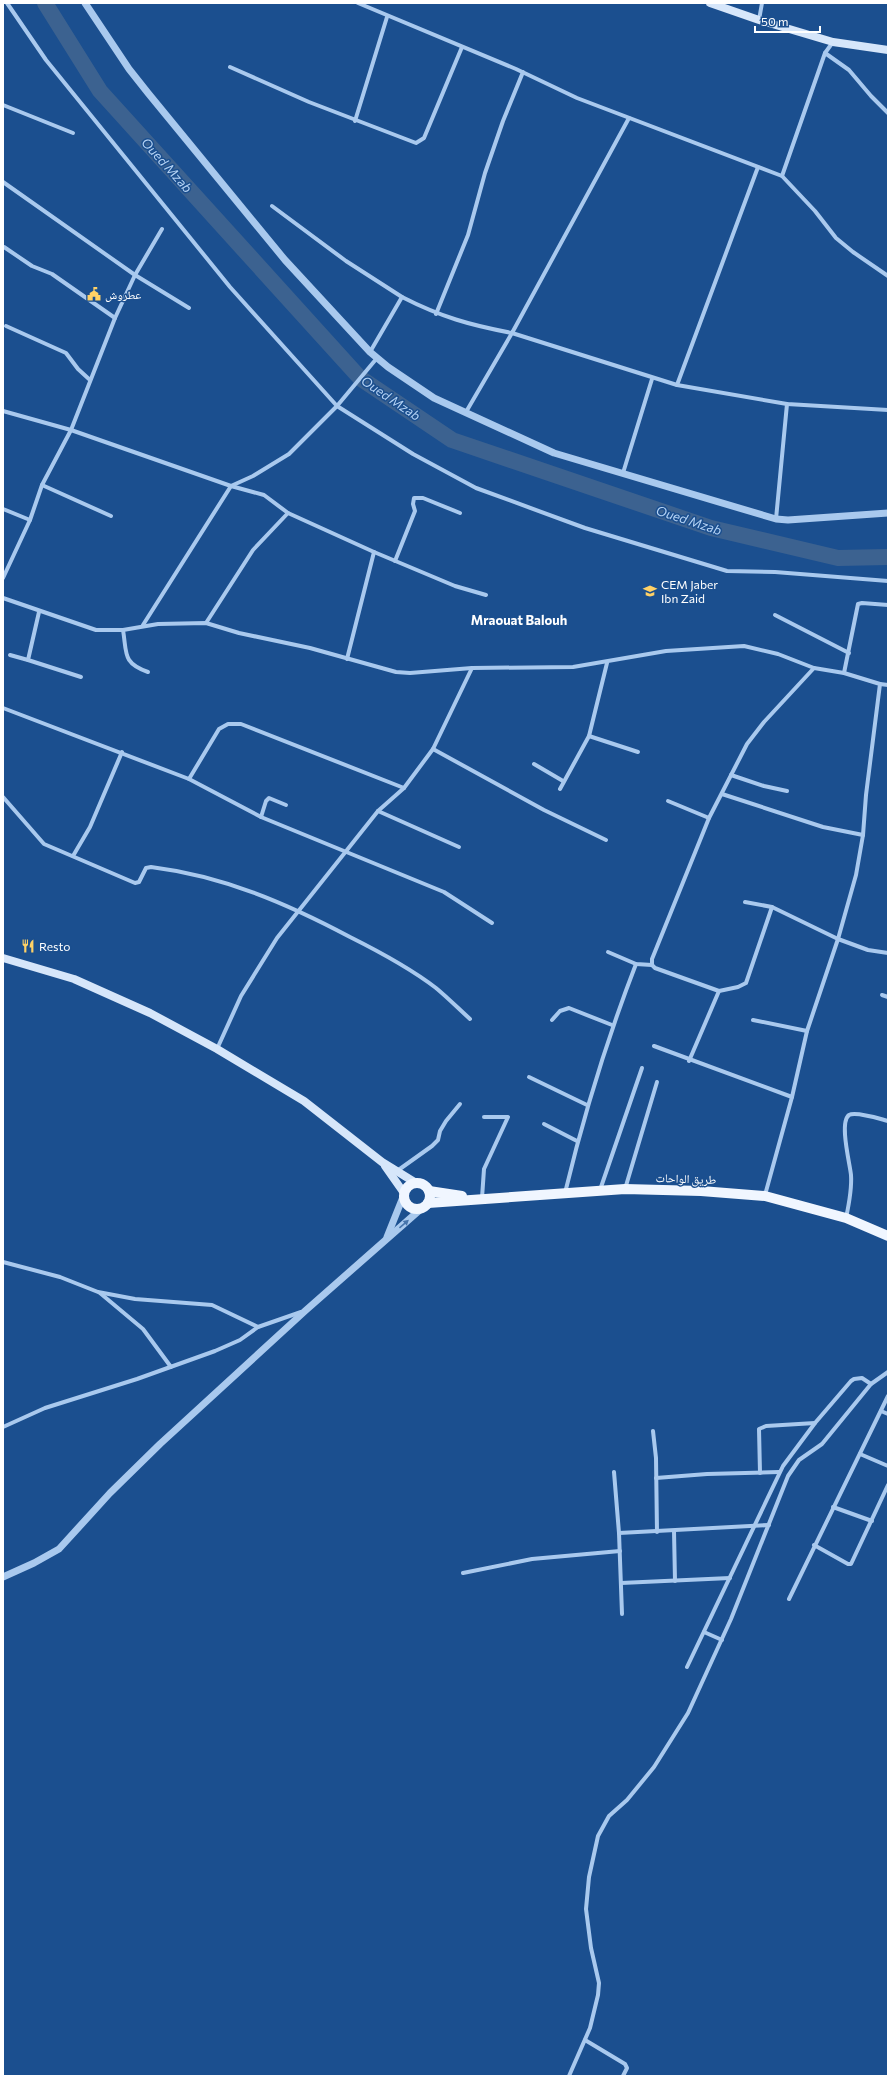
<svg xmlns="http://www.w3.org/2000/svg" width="891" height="2079" viewBox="0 0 891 2079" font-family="Commissioner,'Noto Naskh Arabic',sans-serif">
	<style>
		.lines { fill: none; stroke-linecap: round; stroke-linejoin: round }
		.river { stroke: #3c6290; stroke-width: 16 }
		.minor { stroke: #a9c9ee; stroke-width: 4 }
		.tertiary { stroke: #a9c9ee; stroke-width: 7 }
		.secondary { stroke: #d6e6fa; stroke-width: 8 }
		.primary { stroke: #f0f6ff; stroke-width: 10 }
		.oneway { fill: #4674ac }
		.labels { text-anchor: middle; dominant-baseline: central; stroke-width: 3; stroke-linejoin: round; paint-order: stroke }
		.poi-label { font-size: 12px; fill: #fff; stroke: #1b4f8f; text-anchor: start }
		.street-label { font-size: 12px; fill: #fff; stroke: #1b4f8f }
		.water-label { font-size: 13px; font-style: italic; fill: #b5d3f5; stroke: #1b4f8f }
		.neighbourhood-label { font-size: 13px; font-weight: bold; fill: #fff; stroke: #1b4f8f }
	</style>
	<rect width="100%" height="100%" fill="#1b4f8f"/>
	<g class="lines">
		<path class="river" d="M45 3 100 91 360 378 452 440 711 528 838 558 888 557"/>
		<g class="minor">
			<path d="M7 3 46 60 230 287 337 406 413 454 476 488 585 528 727 571 775 572 888 581"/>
			<path d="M358 3 516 69 577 98 782 176 815 211 836 238 853 252 888 276"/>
			<path d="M759 20 762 3"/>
			<path d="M825 53 849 70 871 96 888 113"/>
			<path d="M230 67 309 102 416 143 424 138 462 47"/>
			<path d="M3 105 73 133"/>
			<path d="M355 121 387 17"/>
			<path d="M782 176 825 53 833 42"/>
			<path d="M3 182 135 275 189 308"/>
			<path d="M272 206 346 261 402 297"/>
			<path d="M4 247 32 266 52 274 115 318"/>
			<path d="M436 314 468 235 485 173 503 121 523 72"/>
			<path d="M6 326 66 353 78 369 90 380"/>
			<path d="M370 352 402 297C441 317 470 325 512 333L629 118"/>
			<path d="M677 385 758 167"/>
			<path d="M3 411 71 430 231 486 264 495 288 513 374 552 455 586 486 595"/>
			<path d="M466 412 512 333 677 385 787 404 888 410"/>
			<path d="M623 473 652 379"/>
			<path d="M42 485 111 516"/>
			<path d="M3 509 30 520"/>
			<path d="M776 519 787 404"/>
			<path d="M395 561 415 511 413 504 414 498H423L460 513"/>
			<path d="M3 578 30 520 42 485 71 430 115 318 135 275 162 229"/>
			<path d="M3 598 96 630H123L158 624 206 623 239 633 310 648 396 672 410 673 472 668"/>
			<path d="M39 612 28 660 81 677"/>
			<path d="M775 615 849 653"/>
			<path d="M206 623 253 550 288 513"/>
			<path d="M143 625 231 486 253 476 289 454 337 406 377 358"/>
			<path d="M123 630C127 653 122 663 148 672"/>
			<path d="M10 655 28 660"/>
			<path d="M347 659 374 552"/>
			<path d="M844 673 858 604 862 603 888 605"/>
			<path d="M880 684 888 685"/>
			<path d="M3 708 189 779 261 817 444 892 492 923"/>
			<path d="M589 736 638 752"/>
			<path d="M433 749 544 810 606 840"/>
			<path d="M534 764 563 781"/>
			<path d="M731 775 764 786 787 791"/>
			<path d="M189 779 219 729 228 724H241L404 788"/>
			<path d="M560 789 589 736 607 663"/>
			<path d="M722 794 823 827 863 835"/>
			<path d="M3 797 44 844 135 883 139 882 146 868 151 867C223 876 286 903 350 937 380 952 410 968 436 988 448 998 459 1009 470 1019"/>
			<path d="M668 801 709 818"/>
			<path d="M378 811 459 847"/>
			<path d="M261 817 266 801 269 798 286 805"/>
			<path d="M73 856 90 827 122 752"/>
			<path d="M745 902 772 907 838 939 868 950 888 953"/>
			<path d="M608 952 636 964 652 965"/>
			<path d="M719 991 655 968 652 965V959L709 818 747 744 764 722 814 668"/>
			<path d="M882 995 888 997"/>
			<path d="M552 1020 560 1011 569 1008 612 1025"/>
			<path d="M753 1020 807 1031"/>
			<path d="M654 1046 792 1097"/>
			<path d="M217 1049 241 996 277 938 378 811 404 788 433 749 472 668 573 667 666 651 744 646 778 654 814 668 844 673 880 684 866 795 863 835 856 875 838 939 807 1031 792 1097 765 1195"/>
			<path d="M689 1061 719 991 738 987 746 983 772 907"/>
			<path d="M529 1077 587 1105"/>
			<path d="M544 1124 577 1141"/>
			<path d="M397 1171 432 1146 438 1140 440 1131 446 1121 460 1104"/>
			<path d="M625 1189 657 1082"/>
			<path d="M600 1190 642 1068"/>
			<path d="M565 1193C584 1114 607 1039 636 964"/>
			<path d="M482 1198 484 1169 508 1117H484"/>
			<path d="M846 1218C849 1204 852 1189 851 1175 850 1164 839 1122 849 1115 856 1111 880 1119 888 1121"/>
			<path d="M3 1262 60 1277 98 1292 135 1299 212 1305 258 1327 301 1312"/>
			<path d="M100 1293 143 1329 171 1367"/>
			<path d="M881 1411 888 1414"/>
			<path d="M3 1427 45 1408 137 1379 215 1351 240 1340 258 1327"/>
			<path d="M653 1431 656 1458 657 1532"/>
			<path d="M860 1454 888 1466"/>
			<path d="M614 1472 619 1533 622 1614"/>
			<path d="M760 1473 759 1429 766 1426 815 1423"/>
			<path d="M656 1478 707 1474 779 1472"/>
			<path d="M833 1507 872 1521"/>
			<path d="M674 1531 675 1581"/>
			<path d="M619 1533 769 1525"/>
			<path d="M814 1545 848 1564H851L888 1485"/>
			<path d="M463 1573 532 1559 620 1551"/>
			<path d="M621 1583 730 1578"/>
			<path d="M789 1599 888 1396"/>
			<path d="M704 1632 722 1640"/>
			<path d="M687 1667 783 1466 815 1423 851 1381 854 1379 862 1378 871 1384"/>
			<path d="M585 2040 625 2064 627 2068 623 2076"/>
			<path d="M569 2076 590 2028 598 1995 599 1983 591 1948 586 1909 589 1877 598 1836 609 1816 627 1800 654 1767 688 1713 731 1619 788 1476 799 1460 822 1444 871 1384 888 1372"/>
		</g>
		<g class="tertiary">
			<path d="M85 3 129 69 148 93 285 260 370 352 388 367 434 398 554 453 776 519 788 520 888 513"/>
			<path d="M387 1237 403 1197"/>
			<path d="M3 1577 34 1563 59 1549 110 1493 160 1444 305 1311 422 1208"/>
		</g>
		<g class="secondary">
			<path d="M710 3 759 20 833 42 888 50"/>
			<path d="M3 958 74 979 150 1013 217 1049 304 1101 382 1162 416 1183"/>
			<path d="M385 1166 404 1193"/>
		</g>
		<g class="primary">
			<circle cx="417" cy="1196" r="13"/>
			<path d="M429 1191 462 1196"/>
			<path d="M428 1203 625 1189 701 1191 765 1196 846 1218 888 1236"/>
		</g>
	</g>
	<defs><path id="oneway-solid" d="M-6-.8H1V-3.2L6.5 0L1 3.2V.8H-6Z"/></defs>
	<use class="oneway" href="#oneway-solid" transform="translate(404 1224) rotate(-41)"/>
	<defs>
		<g id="civic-bare" transform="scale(1.08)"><path d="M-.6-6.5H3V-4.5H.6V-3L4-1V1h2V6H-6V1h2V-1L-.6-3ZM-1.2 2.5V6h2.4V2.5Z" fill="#ffd166" stroke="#1b4f8f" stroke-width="2.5" paint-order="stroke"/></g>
		<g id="school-bare" transform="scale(1.08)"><path d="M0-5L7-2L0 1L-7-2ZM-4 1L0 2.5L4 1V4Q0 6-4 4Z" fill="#ffd166" stroke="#1b4f8f" stroke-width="2.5" paint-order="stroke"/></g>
		<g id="restaurant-bare" transform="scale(1.08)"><path d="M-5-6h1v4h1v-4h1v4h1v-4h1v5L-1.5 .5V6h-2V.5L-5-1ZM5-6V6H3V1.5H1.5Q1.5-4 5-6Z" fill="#ffd166" stroke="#1b4f8f" stroke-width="2.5" paint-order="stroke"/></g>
	</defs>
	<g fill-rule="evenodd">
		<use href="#civic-bare" x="94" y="294"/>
		<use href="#school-bare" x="650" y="591"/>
		<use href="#restaurant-bare" x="28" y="946"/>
	</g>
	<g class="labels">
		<g class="poi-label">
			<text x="105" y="294">عطروش</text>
			<text x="661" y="584">CEM Jaber<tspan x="661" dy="14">Ibn Zaid</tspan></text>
			<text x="39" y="946">Resto</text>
		</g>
		<g class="street-label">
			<text transform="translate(686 1178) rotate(2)">طريق الواحات</text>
		</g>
		<g class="water-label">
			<text transform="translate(167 165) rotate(48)">Oued Mzab</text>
			<text transform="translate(391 398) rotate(34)">Oued Mzab</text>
			<text transform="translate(689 520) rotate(18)">Oued Mzab</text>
		</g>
		<g class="neighbourhood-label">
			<text x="519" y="620">Mraouat Balouh</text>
		</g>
	</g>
	<rect width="891" height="2079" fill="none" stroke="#ffffff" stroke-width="8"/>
	<path d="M755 26v6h65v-6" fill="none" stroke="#ffffff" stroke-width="2"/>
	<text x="761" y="26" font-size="12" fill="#ffffff" stroke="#1b4f8f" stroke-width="3" paint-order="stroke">50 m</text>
</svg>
